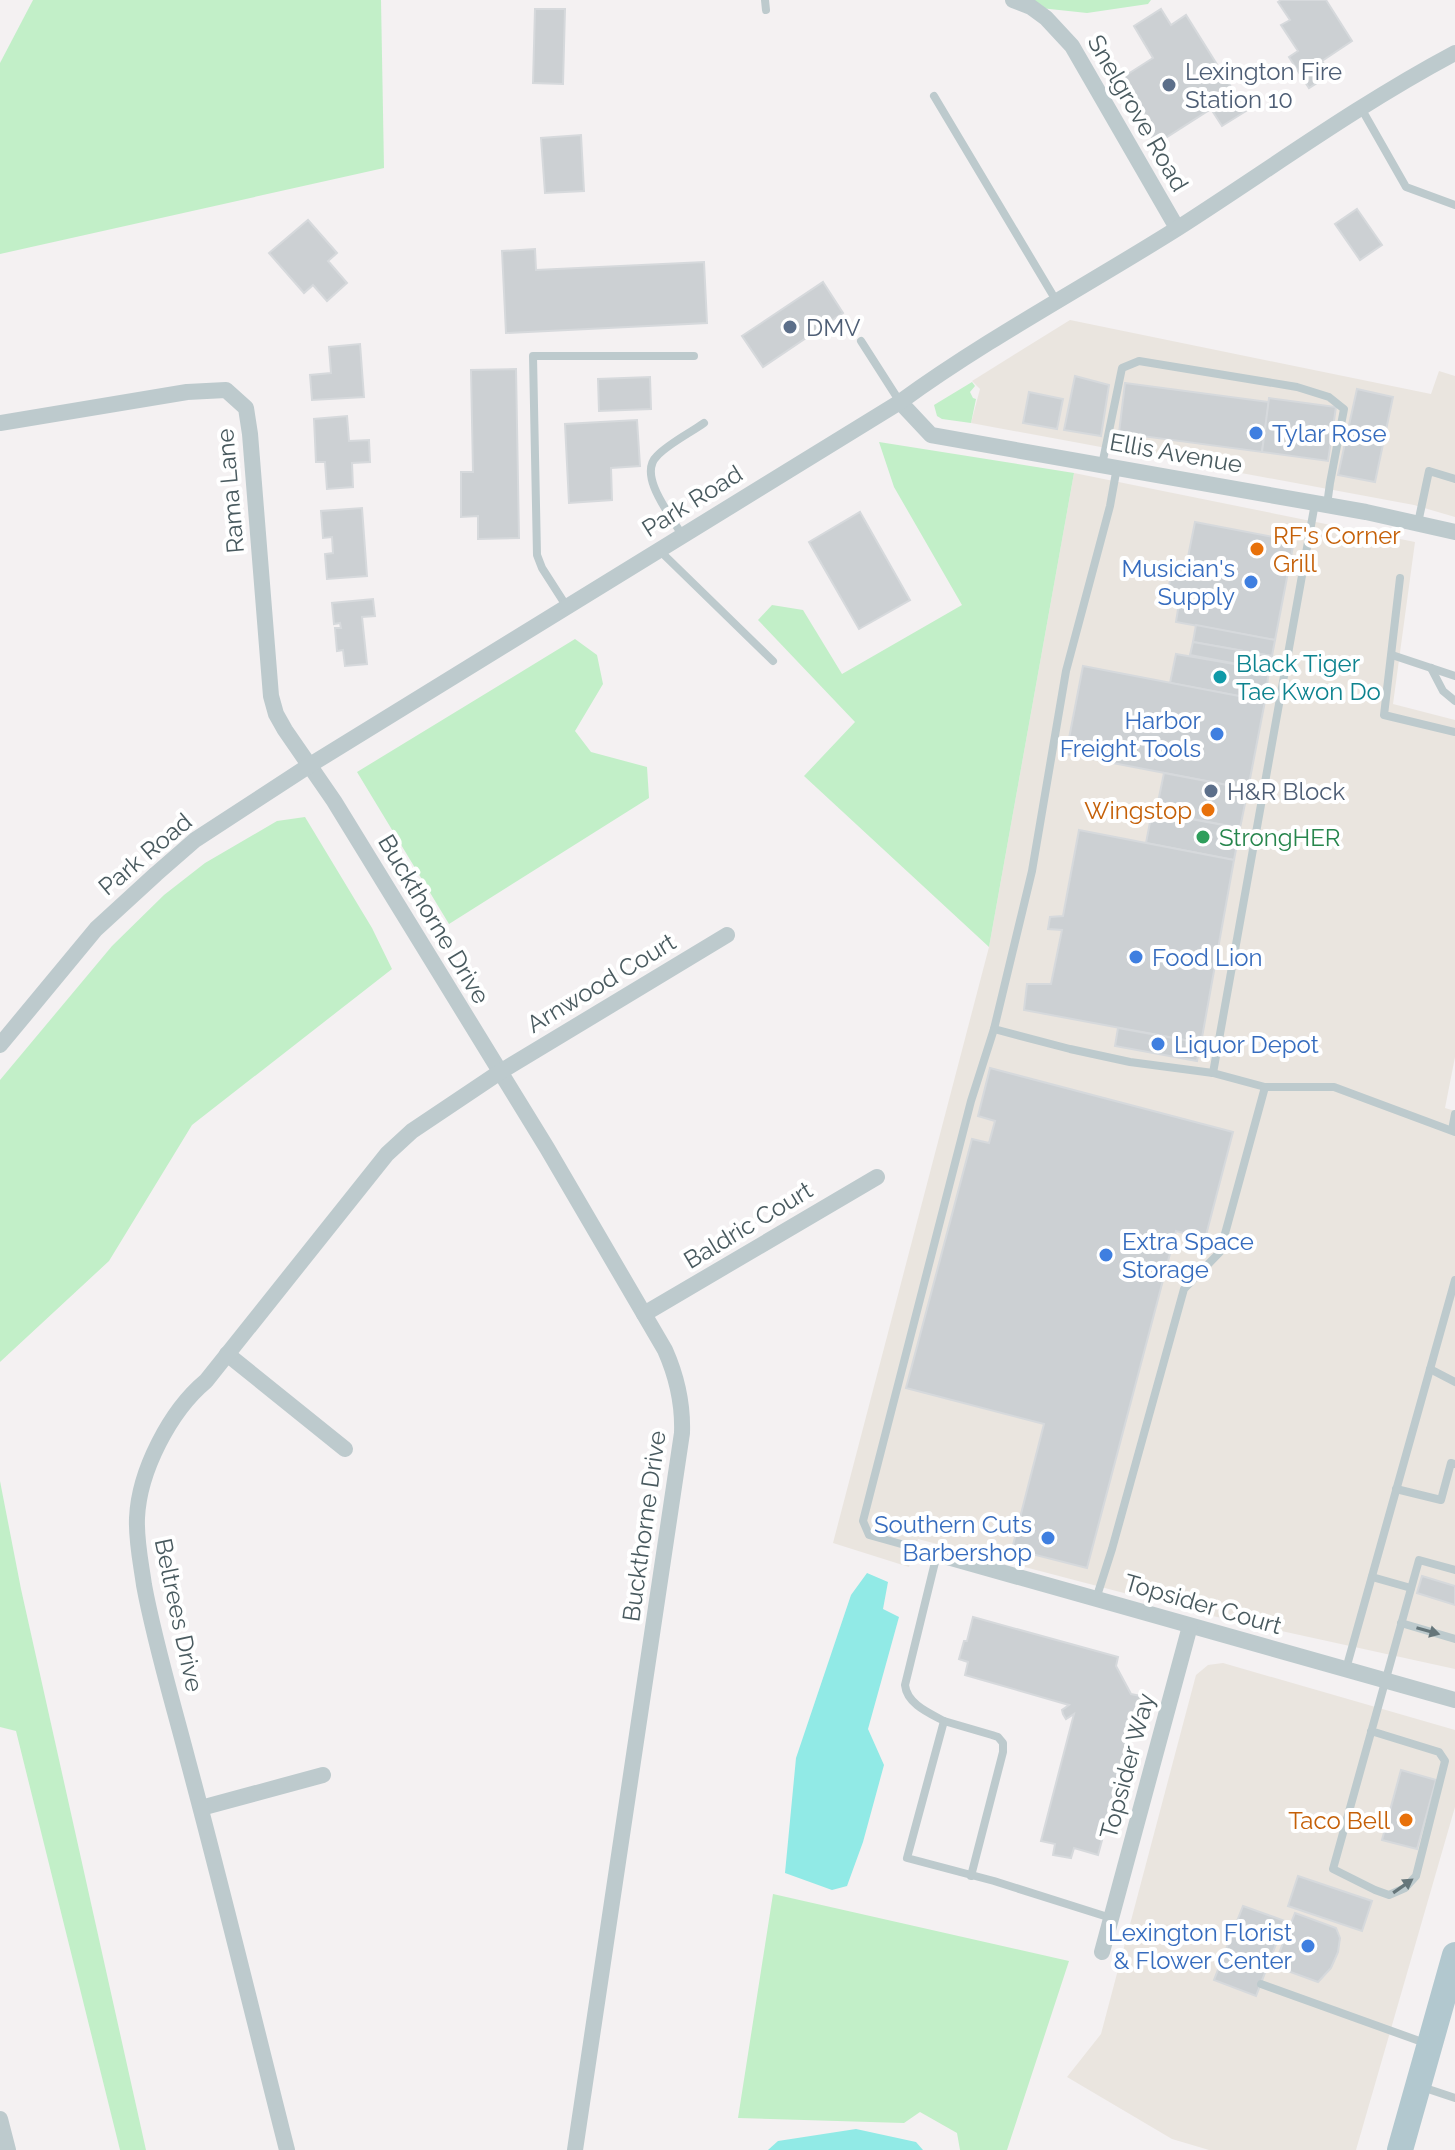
<svg xmlns="http://www.w3.org/2000/svg" width="1455" height="2150" viewBox="0 0 1455 2150" font-family="Raleway,sans-serif">
	<style>
		.commercial { fill: #eae5df }
		.green { fill: #c2efc8 }
		.water { fill: #91eae6 }
		.building { fill: #ccd0d3; stroke: #d6d9dc; stroke-width: 2 }
		.lines { fill: none; stroke-linecap: round; stroke-linejoin: round }
		.service { stroke: #bdcacd; stroke-width: 8 }
		.minor { stroke: #bdcacd; stroke-width: 16 }
		.primary { stroke: #b2c8cf; stroke-width: 26 }
		.oneway { fill: #66767a }
		.service-dot { fill: #5c6f8a; stroke: #fff; stroke-width: 3 }
		.shop-dot { fill: #3f7fe0; stroke: #fff; stroke-width: 3 }
		.food-dot { fill: #e8710a; stroke: #fff; stroke-width: 3 }
		.culture-dot { fill: #0f9aa8; stroke: #fff; stroke-width: 3 }
		.leisure-dot { fill: #2e9e5b; stroke: #fff; stroke-width: 3 }
		.labels { text-anchor: middle; dominant-baseline: central; stroke-width: 8; stroke-linejoin: round; paint-order: stroke }
		.service-label { font-size: 24px; fill: #4e5e75; stroke: #fff; text-anchor: start }
		.street-label { font-size: 24px; fill: #495a5f; stroke: #fff }
		.shop-label { font-size: 24px; fill: #366cbe; stroke: #fff; text-anchor: start }
		.food-label { font-size: 24px; fill: #c56008; stroke: #fff; text-anchor: end }
		.culture-label { font-size: 24px; fill: #0d838f; stroke: #fff; text-anchor: start }
		.leisure-label { font-size: 24px; fill: #27864d; stroke: #fff; text-anchor: start }
	</style>
	<rect width="100%" height="100%" fill="#f4f1f2"/>
	<g class="commercial">
		<path d="M1070 320 1431 394 1439 371 1455 376V517L1414 505 971 423 980 389 972 381Z"/>
		<path d="M1074 473 1415 542 1393 704 1455 720V1057L1445 1108 1455 1111V1669L1208 1615 918 1539 909 1567 833 1543 989 947Z"/>
		<path d="M1223 1663 1455 1730V1807L1356 2150H1209L1172 2139 1067 2077 1101 2034 1196 1675 1208 1665Z"/>
	</g>
	<g class="green">
		<path d="M33 0H381L384 168 0 254V63Z"/>
		<path d="M1012 0H1151L1148 4 1087 13 1031 7Z"/>
		<path d="M972 382 975 386 970 392 973 398 976 399 971 423 942 419 937 416 934 405Z"/>
		<path d="M879 442 1074 473 989 947 804 776 855 722 758 620 772 605 803 610 842 674 962 605 894 487Z"/>
		<path d="M575 639 597 655 603 684 575 731 591 752 647 767 649 798 449 924 357 772Z"/>
		<path d="M305 817 372 928 392 969 192 1125 109 1261 0 1362V1080L112 946 164 895 205 863 277 821Z"/>
		<path d="M0 1481 21 1589 146 2150H120L16 1731 0 1727Z"/>
		<path d="M773 1894 1069 1961 1007 2150H960L957 2133 920 2112 904 2123 738 2118Z"/>
	</g>
	<g class="water">
		<path d="M867 1573 888 1582 883 1609 899 1617 868 1729 884 1765 863 1842 847 1886 832 1890 785 1873 796 1758 851 1595Z"/>
		<path d="M856 2129 916 2142 923 2150H768L778 2141Z"/>
	</g>
	<g class="building">
		<path d="M1281 0H1326L1352 41 1322 61 1331 74 1309 88 1289 57 1298 51 1281 25 1290 20 1278 2Z"/>
		<path d="M535 9H565L563 84 533 83Z"/>
		<path d="M1161 9 1171 25 1186 15 1246 111 1222 126 1211 109 1156 144 1117 81 1153 58 1134 26Z"/>
		<path d="M581 135 584 191 545 193 541 138Z"/>
		<path d="M1357 209 1382 245 1360 260 1335 224Z"/>
		<path d="M308 220 337 253 328 261 347 283 327 301 313 285 304 293 269 253Z"/>
		<path d="M535 249 536 270 704 262 707 323 506 333 502 251Z"/>
		<path d="M823 282 843 313 763 367 742 336Z"/>
		<path d="M360 344 364 397 312 400 310 375 331 373 329 347Z"/>
		<path d="M516 369 519 538 478 539V516L461 517V472H473L471 370Z"/>
		<path d="M1075 376 1109 385 1101 436 1064 430Z"/>
		<path d="M650 377 651 409 599 411 598 379Z"/>
		<path d="M1125 383 1269 402 1262 452 1119 433Z"/>
		<path d="M1357 389 1393 397 1375 482 1338 475Z"/>
		<path d="M1029 392 1063 399 1057 429 1023 423Z"/>
		<path d="M1269 398 1336 407 1328 461 1262 452Z"/>
		<path d="M347 416 349 441 369 440 370 462 352 463 353 487 327 489 325 462H316L314 419Z"/>
		<path d="M637 420 640 466 611 468 612 500 569 503 565 424Z"/>
		<path d="M362 508 367 576 327 579 325 554 333 553 332 537 323 538 321 511Z"/>
		<path d="M860 512 910 600 859 629 809 542Z"/>
		<path d="M1195 522 1294 541 1275 640 1176 622 1179 603 1166 601 1173 565 1186 567Z"/>
		<path d="M373 599 375 616 362 617 367 664 345 666 343 650 337 651 335 628H341L340 623 334 624 332 603Z"/>
		<path d="M1196 625 1275 640 1272 656 1193 642Z"/>
		<path d="M1193 642 1272 656 1269 670 1190 655Z"/>
		<path d="M1176 654 1269 670 1265 701 1170 683Z"/>
		<path d="M1083 666 1265 701 1248 789 1066 754Z"/>
		<path d="M1164 773 1248 789 1240 828 1156 812Z"/>
		<path d="M1152 812 1240 828 1234 860 1146 843Z"/>
		<path d="M1079 830 1234 860 1201 1043 1024 1010 1027 984H1051L1062 930 1048 929 1050 917 1063 916Z"/>
		<path d="M1118 1028 1201 1043 1197 1061 1115 1046Z"/>
		<path d="M990 1068 1233 1132 1205 1239 1176 1231 1087 1568 1012 1549 1044 1424 906 1388 972 1139 989 1143 995 1121 978 1116Z"/>
		<path d="M1422 1576 1455 1586V1605L1417 1593Z"/>
		<path d="M973 1617 1118 1657 1116 1666 1131 1694 1141 1696 1098 1855 1074 1848 1071 1858 1053 1855 1055 1844 1041 1841 1074 1714 1066 1719 1063 1714 1062 1710 1069 1705 965 1675 968 1662 959 1659 964 1641H967Z"/>
		<path d="M1401 1770 1436 1780 1417 1849 1382 1840Z"/>
		<path d="M1298 1876 1372 1901 1362 1931 1288 1906Z"/>
		<path d="M1243 1906 1285 1921 1256 1996 1214 1980Z"/>
		<path d="M1295 1913 1336 1928 1340 1938 1338 1952 1331 1968 1318 1982 1274 1966Z"/>
	</g>
	<g class="lines">
		<g class="service">
			<path d="M765 0 766 10"/>
			<path d="M934 96 1057 302"/>
			<path d="M1361 108 1406 187 1455 205"/>
			<path d="M861 341 900 402"/>
			<path d="M1102 465 1122 368 1139 361 1297 387 1329 397 1344 409 1330 483 1327 505"/>
			<path d="M1418 523 1429 471 1455 479"/>
			<path d="M682 535C671 516 637 475 657 456 668 444 690 433 704 423"/>
			<path d="M659 550 773 661"/>
			<path d="M1400 578 1384 715 1455 732"/>
			<path d="M567 607 542 568 537 555 533 356H694"/>
			<path d="M1392 655 1455 676"/>
			<path d="M1431 668 1443 691 1455 701"/>
			<path d="M994 1029 1070 1049 1130 1062 1213 1073 1265 1087H1334L1455 1132"/>
			<path d="M1213 1073 1315 503"/>
			<path d="M1452 1130 1455 1114"/>
			<path d="M1430 1369 1455 1382"/>
			<path d="M1396 1489 1441 1500 1451 1463 1455 1464"/>
			<path d="M1372 1577 1411 1588"/>
			<path d="M1096 1599 1112 1549 1184 1289 1220 1252 1265 1087"/>
			<path d="M1401 1623 1455 1639"/>
			<path d="M1346 1669 1455 1280"/>
			<path d="M944 1721C929 1713 907 1704 905 1685L937 1554 869 1535 863 1521 971 1101 994 1029 1032 871 1066 671 1110 506 1117 467"/>
			<path d="M1371 1731 1439 1752 1445 1761 1416 1876 1405 1888 1389 1895 1375 1890 1333 1869 1419 1560 1455 1570"/>
			<path d="M971 1876 1003 1752V1743L998 1737 992 1735 944 1721 907 1858 994 1881 1111 1918"/>
			<path d="M1261 1984 1425 2043"/>
			<path d="M1422 2087 1455 2098"/>
		</g>
		<g class="minor">
			<path d="M1013 0 1031 7 1046 18 1072 46 1177 228"/>
			<path d="M900 402 931 435 1366 512 1455 532"/>
			<path d="M0 423 187 392 226 390 246 408 250 434 271 696 276 714 285 730 334 801 547 1148 665 1350C677 1377 683 1404 682 1433L575 2150"/>
			<path d="M0 1045 96 929 156 874 195 840 310 765 900 402C988 338 1086 286 1178 228 1270 169 1359 104 1455 53"/>
			<path d="M644 1314 877 1177"/>
			<path d="M227 1354 345 1449"/>
			<path d="M937 1554 1455 1700"/>
			<path d="M201 1808 323 1775"/>
			<path d="M1102 1952 1190 1626"/>
			<path d="M0 2119 8 2150"/>
			<path d="M287 2150C254 2020 223 1891 188 1761 173 1703 155 1644 144 1585 141 1563 136 1541 137 1518 139 1471 170 1411 206 1381L387 1154 412 1131 500 1072 727 935"/>
		</g>
		<path class="primary" d="M1400 2150 1455 1955"/>
	</g>
	<defs><path id="oneway-solid" d="M-6-.8H1V-3.2L6.5 0L1 3.2V.8H-6Z" transform="scale(2)"/></defs>
	<g class="oneway">
		<use href="#oneway-solid" transform="translate(1428 1631) rotate(16)"/>
		<use href="#oneway-solid" transform="translate(1403 1886) rotate(-35)"/>
	</g>
	<g class="service-dot">
		<circle cx="1169" cy="85" r="8"/>
		<circle cx="790" cy="327" r="8"/>
		<circle cx="1211" cy="791" r="8"/>
	</g>
	<g class="shop-dot">
		<circle cx="1256" cy="433" r="8"/>
		<circle cx="1251" cy="582" r="8"/>
		<circle cx="1217" cy="734" r="8"/>
		<circle cx="1136" cy="957" r="8"/>
		<circle cx="1158" cy="1044" r="8"/>
		<circle cx="1106" cy="1255" r="8"/>
		<circle cx="1048" cy="1538" r="8"/>
		<circle cx="1308" cy="1946" r="8"/>
	</g>
	<g class="food-dot">
		<circle cx="1257" cy="549" r="8"/>
		<circle cx="1208" cy="810" r="8"/>
		<circle cx="1406" cy="1820" r="8"/>
	</g>
	<circle class="culture-dot" cx="1220" cy="677" r="8"/>
	<circle class="leisure-dot" cx="1203" cy="837" r="8"/>
	<g class="labels">
		<g class="service-label">
			<text x="1185" y="71">Lexington Fire<tspan x="1185" dy="28">Station 10</tspan></text>
			<text x="806" y="327">DMV</text>
			<text x="1227" y="791">H&amp;R Block</text>
		</g>
		<g class="street-label">
			<text transform="translate(1138 113) rotate(60)">Snelgrove Road</text>
			<text transform="translate(1176 453) rotate(10)">Ellis Avenue</text>
			<text transform="translate(230 491) rotate(-95)">Rama Lane</text>
			<text transform="translate(692 501) rotate(-32)">Park Road</text>
			<text transform="translate(145 854) rotate(-40)">Park Road</text>
			<text transform="translate(434 919) rotate(59)">Buckthorne Drive</text>
			<text transform="translate(601 983) rotate(-31)">Arnwood Court</text>
			<text transform="translate(748 1225) rotate(-31)">Baldric Court</text>
			<text transform="translate(644 1526) rotate(-82)">Buckthorne Drive</text>
			<text transform="translate(1203 1604) rotate(16)">Topsider Court</text>
			<text transform="translate(179 1615) rotate(78)">Beltrees Drive</text>
			<text transform="translate(1127 1766) rotate(-75)">Topsider Way</text>
		</g>
		<g class="shop-label">
			<text x="1272" y="433">Tylar Rose</text>
			<text x="1235" y="568" text-anchor="end">Musician's<tspan x="1235" dy="28">Supply</tspan></text>
			<text x="1201" y="720" text-anchor="end">Harbor<tspan x="1201" dy="28">Freight Tools</tspan></text>
			<text x="1152" y="957">Food Lion</text>
			<text x="1174" y="1044">Liquor Depot</text>
			<text x="1122" y="1241">Extra Space<tspan x="1122" dy="28">Storage</tspan></text>
			<text x="1032" y="1524" text-anchor="end">Southern Cuts<tspan x="1032" dy="28">Barbershop</tspan></text>
			<text x="1292" y="1932" text-anchor="end">Lexington Florist<tspan x="1292" dy="28">&amp; Flower Center</tspan></text>
		</g>
		<g class="food-label">
			<text x="1273" y="535" text-anchor="start">RF's Corner<tspan x="1273" dy="28">Grill</tspan></text>
			<text x="1192" y="810">Wingstop</text>
			<text x="1390" y="1820">Taco Bell</text>
		</g>
		<g class="culture-label">
			<text x="1236" y="663">Black Tiger<tspan x="1236" dy="28">Tae Kwon Do</tspan></text>
		</g>
		<g class="leisure-label">
			<text x="1219" y="837">StrongHER</text>
		</g>
	</g>
</svg>
